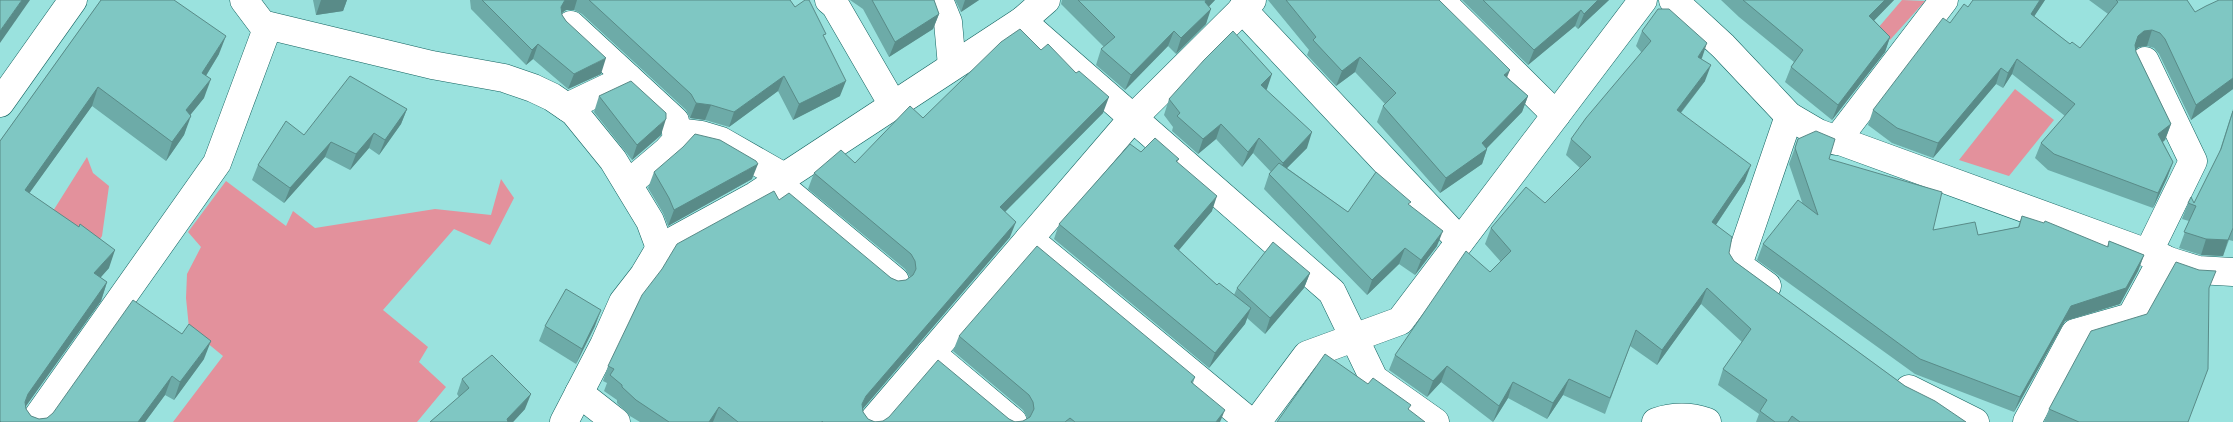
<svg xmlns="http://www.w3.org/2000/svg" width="2233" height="422" viewBox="0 0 2233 422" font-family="'Asap Condensed',sans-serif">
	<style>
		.green { fill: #e3919c }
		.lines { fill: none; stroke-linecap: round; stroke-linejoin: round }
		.minor-casing { stroke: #136360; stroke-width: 29 }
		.minor { stroke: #fff; stroke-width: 28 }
		.wall { fill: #6daba8 }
		.shaded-wall { fill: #598b88 }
		.building { fill: #7fc7c3; stroke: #598b88 }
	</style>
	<rect width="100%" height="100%" fill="#9ae2de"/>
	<g class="green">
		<path d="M1902 0 1925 1 1890 40 1878 28Z"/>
		<path d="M2015 89 2054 120 2009 176 1959 160Z"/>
		<path d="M87 157 93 173 109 186 102 236 96 245 48 219Z"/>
		<path d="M501 179 514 198 490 245 454 229 383 310 428 347 419 362 446 387 417 422H173L223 356 189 328 186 298 187 274 201 247 188 232 226 181 286 226 293 211 315 228 435 209 491 215Z"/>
	</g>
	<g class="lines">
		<g class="minor-casing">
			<g id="minor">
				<path d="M244 0 262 24 432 65 504 78 533 88 552 97 574 112 613 160 650 221 660 248"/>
				<path d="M829 0 835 5 893 105"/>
				<path d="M939 0 948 22 952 66"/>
				<path d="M1440 0 1556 115"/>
				<path d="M1673 0 1723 46 1789 116 1818 133 2172 262 2198 270 2233 272"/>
				<path d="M1242 9 1460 241"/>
				<path d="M1022 21 1332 292 1374 379 1435 422"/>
				<path d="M571 25 675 121 677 140 667 151 628 184"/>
				<path d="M2145 61 2193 161 2148 253"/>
				<path d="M0 103 73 0"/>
				<path d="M567 107 628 78"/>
				<path d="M676 132 701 135 721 141 784 177"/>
				<path d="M1836 141 1944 0"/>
				<path d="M776 182 895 281"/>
				<path d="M1029 239 1250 422"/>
				<path d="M1767 286 1738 265 1789 116"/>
				<path d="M931 353 1013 422"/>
				<path d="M1909 389 1975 422"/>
				<path d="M579 393 616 422"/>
				<path d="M34 422 217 163 268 26"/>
				<path d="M564 422 604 345 623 302 644 275 660 248 755 196 1022 21 1046 0"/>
				<path d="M872 422 1133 118 1252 0"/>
				<path d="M1257 422 1307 355 1400 321 1643 0"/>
				<path d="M1656 422C1674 416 1690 416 1707 422"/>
				<path d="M2027 422 2075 333 2131 317 2163 258"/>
			</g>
		</g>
		<use href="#minor" class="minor"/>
	</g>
	<g class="wall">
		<path d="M101 0 219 54 206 76 204 98 190 115 184 135 166 161 92 106 29 193 109 268 100 277 107 282 101 301 26 406V409L31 416 39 419 47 418 204 359 174 400 165 395 145 422H0V141Z"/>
		<path d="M313 0H347L343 11 316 15Z"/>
		<path d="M470 0H790L795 7 824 38 840 96 793 120 778 91 729 127 705 120 690 118 686 110 582 14 574 10H566L562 13V15L601 74 568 89 533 59 526 65 471 9Z"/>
		<path d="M850 0H934L939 14 933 29 889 57 863 9Z"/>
		<path d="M955 0H979L961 12Z"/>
		<path d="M1062 0H1215L1209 6 1206 24 1176 54 1168 46 1125 90 1096 65 1101 49 1104 47 1061 4Z"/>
		<path d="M1268 0H1439L1507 77 1528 96 1522 112 1487 148V149L1482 164 1440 193 1377 122 1383 106 1385 104 1355 72 1336 86 1307 55 1309 50Z"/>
		<path d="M1462 0H1609L1578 29 1575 26 1528 65Z"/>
		<path d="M1721 0H1894L1874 20 1890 37 1885 52 1832 120 1785 82 1791 67 1794 62 1739 17Z"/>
		<path d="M2045 0 2034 16 2070 44 2080 48 2108 14 2089 0H2187L2233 89 2191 120 2159 54 2154 48 2147 46 2139 47 2136 49V52L2171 124 2165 140 2163 142 2173 162 2167 178 2153 208 2048 170 2035 158 2041 143 2065 116 2012 74 2003 88 1996 84 1933 158 1892 143 1868 125 1873 110 1950 23 1968 7Z"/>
		<path d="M1642 31 1701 59 1705 81 1681 113 1745 181 1716 225 1729 253 1734 261 1905 386 1966 422H1756L1759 414 1718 385 1723 369 1742 342 1701 304 1657 365 1630 346 1605 414 1563 395 1547 419 1508 398 1493 422 1441 382 1427 397 1389 370 1395 355 1490 272 1501 262 1485 244 1491 228 1545 203 1580 168 1566 155 1571 139 1642 53 1636 46Z"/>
		<path d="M1267 89 1266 90 1307 148 1287 168 1348 212 1410 205 1437 246 1415 275 1399 264 1367 295 1264 189 1269 174 1271 172 1253 153 1242 167 1216 139 1198 154 1172 131 1173 127 1164 115 1169 99Z"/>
		<path d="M599 96 661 135 632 160 594 112Z"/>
		<path d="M407 109 401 124 379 155 369 148 350 170 325 157 284 203 252 180 258 165 304 135Z"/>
		<path d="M2233 109V241L2229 240 2223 256 2201 255 2179 248 2189 221 2182 219 2188 203H2194L2219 153Z"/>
		<path d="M1103 113 1005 212 1010 237 863 409V412L868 419 875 422H640L630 416 617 403V400L604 391 607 383 603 381 608 366 779 200 891 278 898 281 906 280 910 277 905 269 808 189 814 173 855 163 923 118Z"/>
		<path d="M1798 139 1829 159 1933 230 1978 235 2018 227 2022 216 2107 247 2109 241 2144 255 2138 271 2120 304 2065 321 2014 412 1915 374 1757 260 1763 244 1803 205 1789 164Z"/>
		<path d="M1141 152 1179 159 1177 162 1212 211 1178 250 1217 285 1234 295 1237 288 1310 273 1304 288 1265 334 1247 318 1245 324 1209 368 1054 239 1059 224Z"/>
		<path d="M654 172 752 179 668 226 663 213 648 188Z"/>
		<path d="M2209 290 2188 422H2044L2049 409 2147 314Z"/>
		<path d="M545 326H595L576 364 539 341Z"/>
		<path d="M959 336 1195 377 1193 383 1220 422H875L1009 419 1015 422 1023 421 1028 419 1023 410 953 351Z"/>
		<path d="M462 379 525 409 513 422H430L459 397 457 394Z"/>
	</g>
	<g class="shaded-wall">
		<path d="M22 0H30L0 43V31Z"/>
		<path d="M321 0H347L343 11 316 15Z"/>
		<path d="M565 0H577L574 10H566L559 15 561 7Z"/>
		<path d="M965 0H979L961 12Z"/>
		<path d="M1206 0H1215L1199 17 1205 2Z"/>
		<path d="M1598 0H1609L1578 29 1584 14Z"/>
		<path d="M1885 0H1894L1864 31 1869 16Z"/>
		<path d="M2040 0H2045L2026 29 2031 14Z"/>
		<path d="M1211 9 1206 24 1176 54 1181 38Z"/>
		<path d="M1581 10 1575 26 1528 65 1534 50Z"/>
		<path d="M939 14 933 29 889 57 895 42Z"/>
		<path d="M2152 30 2147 46 2139 47 2132 52 2138 36 2144 31Z"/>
		<path d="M1174 31 1168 46 1125 90 1131 75Z"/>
		<path d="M226 36 219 54 196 92 202 73Z"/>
		<path d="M1890 37 1885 52 1832 120 1838 105Z"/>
		<path d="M1707 43 1702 58 1693 73 1698 57Z"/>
		<path d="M538 44 533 59 526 65 532 50Z"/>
		<path d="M1360 57 1355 72 1336 86 1342 71Z"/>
		<path d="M606 58 601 74 568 89 574 74Z"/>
		<path d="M2017 59 2012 74 2003 88 2008 73Z"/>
		<path d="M1711 65 1705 81 1671 125 1677 110Z"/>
		<path d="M2001 68 1996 84 1933 158 1938 143Z"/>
		<path d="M1510 70 1504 85V75Z"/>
		<path d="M1272 74 1267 89 1255 101 1261 85Z"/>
		<path d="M784 76 778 91 729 127 734 112Z"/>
		<path d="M2233 78V89L2191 120 2196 105Z"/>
		<path d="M211 79 204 98 179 129 186 110Z"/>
		<path d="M846 81 840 96 793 120 799 104Z"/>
		<path d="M98 87 92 106 18 209 25 190Z"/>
		<path d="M1528 96 1522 112 1484 151 1487 149 1482 164 1440 193 1446 178 1482 143Z"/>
		<path d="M1109 97 1103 113 995 222 1000 207Z"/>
		<path d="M696 103 711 105 705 120 690 118Z"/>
		<path d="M407 109 401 124 379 155 385 140Z"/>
		<path d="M191 116 184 135 166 161 172 142Z"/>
		<path d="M666 119 661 135 632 160 637 145Z"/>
		<path d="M1221 124 1216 139 1198 154 1203 139Z"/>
		<path d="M2171 124 2165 140 2153 149 2158 134Z"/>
		<path d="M1312 132 1307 148 1277 178 1283 163Z"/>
		<path d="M374 133 369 148 350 170 356 154Z"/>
		<path d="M1259 138 1253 153 1242 167 1248 152Z"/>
		<path d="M331 142 325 157 284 203 290 188Z"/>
		<path d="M2173 162 2167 178 2153 208 2158 193Z"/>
		<path d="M758 164 752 179 668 226 674 210Z"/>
		<path d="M1751 165 1745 181 1707 238 1712 222Z"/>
		<path d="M1217 196 1212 211 1169 262 1174 246Z"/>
		<path d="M1016 222 1010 237 860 412 862 404 866 396Z"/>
		<path d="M1443 231 1437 246 1415 275 1421 260Z"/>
		<path d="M2206 239 2228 240 2223 256 2201 255Z"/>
		<path d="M1405 248 1399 264 1367 295 1372 280Z"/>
		<path d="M115 250 109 268 88 292 94 273Z"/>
		<path d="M2144 255 2138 271 2120 304 2065 321 2014 412 2020 397 2071 306Z"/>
		<path d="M1310 273 1304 288 1265 334 1270 318Z"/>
		<path d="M107 282 101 301 21 413 28 394Z"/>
		<path d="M1707 288 1701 304 1657 365 1662 350Z"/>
		<path d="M1251 308 1245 324 1209 368 1215 353Z"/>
		<path d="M601 310 595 326 576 364 582 349Z"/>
		<path d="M211 341 204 359 174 400 180 382Z"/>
		<path d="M1447 366 1441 382 1427 397 1433 381Z"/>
		<path d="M172 376 165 395 145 422H138Z"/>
		<path d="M1569 379 1563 395 1547 419 1553 403Z"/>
		<path d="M1513 382 1508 398 1493 422 1499 406Z"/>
		<path d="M531 394 525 409 513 422H506L507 419Z"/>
		<path d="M719 407 713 422H709Z"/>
		<path d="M1225 410 1220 422H1216Z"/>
	</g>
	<g class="building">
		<path d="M0 0H22L0 31Z"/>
		<path d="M101 0H174L226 36 202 73 211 79 186 110 191 116 172 142 98 87 25 190 79 227 80 224 115 250 94 273 107 282 28 394 25 402 26 409 31 416 39 419 47 418 53 413 133 300 182 334 189 324 211 341 180 382 172 376 138 422H1L0 421V141Z"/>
		<path d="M482 0H565L561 7 562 15 566 21 606 58 574 74 538 44 532 50Z"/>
		<path d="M589 0H790L795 7 805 0H809L826 34 823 35 846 81 799 104 784 76 734 112 711 105 696 103 691 94Z"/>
		<path d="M872 0H934L939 14 895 42Z"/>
		<path d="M1078 0H1206L1205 2 1211 9 1181 38 1174 31 1131 75 1101 49 1115 37Z"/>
		<path d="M1286 0H1439L1510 70 1504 75 1528 96 1482 143 1487 149 1446 178 1383 106 1396 93 1360 57 1342 71 1313 40 1316 37Z"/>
		<path d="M1483 0H1598L1584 14 1581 10 1534 50Z"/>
		<path d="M1743 0H1885L1869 16 1890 37 1838 105 1791 67 1803 50Z"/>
		<path d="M1973 0H2040L2031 14 2070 44 2072 42 2080 48 2118 2 2116 0H2187L2195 12 2206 6 2219 0H2233V78L2196 105 2165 39 2160 33 2152 30 2144 31 2138 36 2135 45 2136 52 2171 124 2158 134 2173 162 2158 193 2054 154 2041 143 2075 104 2017 59 2008 73 2001 68 1938 143 1897 128 1873 110 1943 18 1950 23 1964 4 1968 7Z"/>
		<path d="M1658 9H1669L1707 43 1698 57 1711 65 1677 110 1751 165 1712 222 1732 237 1729 253 1734 261 1905 386 1935 401 1966 422H1800L1792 416 1788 422H1775L1760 411 1767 400 1723 369 1751 329 1707 288 1662 350 1636 330 1610 398 1569 379 1553 403 1513 382 1499 406 1447 366 1433 381 1395 355 1466 251 1490 272 1511 251 1491 228 1526 187 1545 203 1591 157 1571 139 1586 118 1651 41 1642 31Z"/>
		<path d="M1020 29 1041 50 1048 44 1076 73 1079 71 1109 97 1000 207 1016 222 866 396 862 404 863 412 868 419 875 422H823L822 421V422H738L719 407 709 422H669L636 400 622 387V385L610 375 614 369 608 366 642 295 662 269 677 244 774 191 779 200 789 193 891 278 898 281 906 280 913 275 916 269 915 261 911 254 814 173 841 150 855 163 910 106 923 118 1001 42Z"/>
		<path d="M1233 31 1272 74 1261 85 1312 132 1283 163 1259 138 1248 152 1221 124 1203 139 1177 116 1180 113 1169 99 1204 60Z"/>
		<path d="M350 76 407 109 385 140 374 133 356 154 331 142 290 188 258 165 286 121 304 135Z"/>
		<path d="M631 81 666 113V119L637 145 599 96Z"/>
		<path d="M2233 111V228L2228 240 2206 239 2184 232 2196 206 2188 203 2191 197 2194 203 2221 149Z"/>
		<path d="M1816 131 1835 139 1829 159 1942 192 1933 230 1975 222 1978 235 2019 227 2022 216 2044 223 2045 221 2108 247 2109 241 2144 255 2126 288 2071 306 2020 397 1920 359 1763 244 1798 200 1818 215 1795 148 1798 139Z"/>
		<path d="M695 134 720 140 756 161 758 164 674 210 669 198 654 172 683 147Z"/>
		<path d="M1155 138 1179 159 1176 161 1217 196 1174 246 1217 285 1219 283 1251 308 1215 353 1059 224 1130 144 1141 152Z"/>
		<path d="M1279 163 1348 212 1376 172 1411 202 1408 204 1443 231 1421 260 1405 248 1372 280 1269 174Z"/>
		<path d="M1273 242 1310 273 1270 318 1237 288Z"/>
		<path d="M1037 246 1195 377 1191 382 1225 410 1216 422H1075L1070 418 1065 422H875L883 421 889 417 938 360 1009 419 1015 422 1023 421 1030 417 1034 409 1033 402 1029 395 959 336Z"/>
		<path d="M2176 262 2199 270 2216 271 2209 288 2208 369 2188 422H2079L2049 409 2091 331 2147 314Z"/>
		<path d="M566 289 601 310 582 349 545 326Z"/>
		<path d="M1325 354 1368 384 1373 378 1411 405 1408 409 1425 422H1277Z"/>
		<path d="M492 355 531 394 507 419 508 422H430L469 388 462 379Z"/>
	</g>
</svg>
